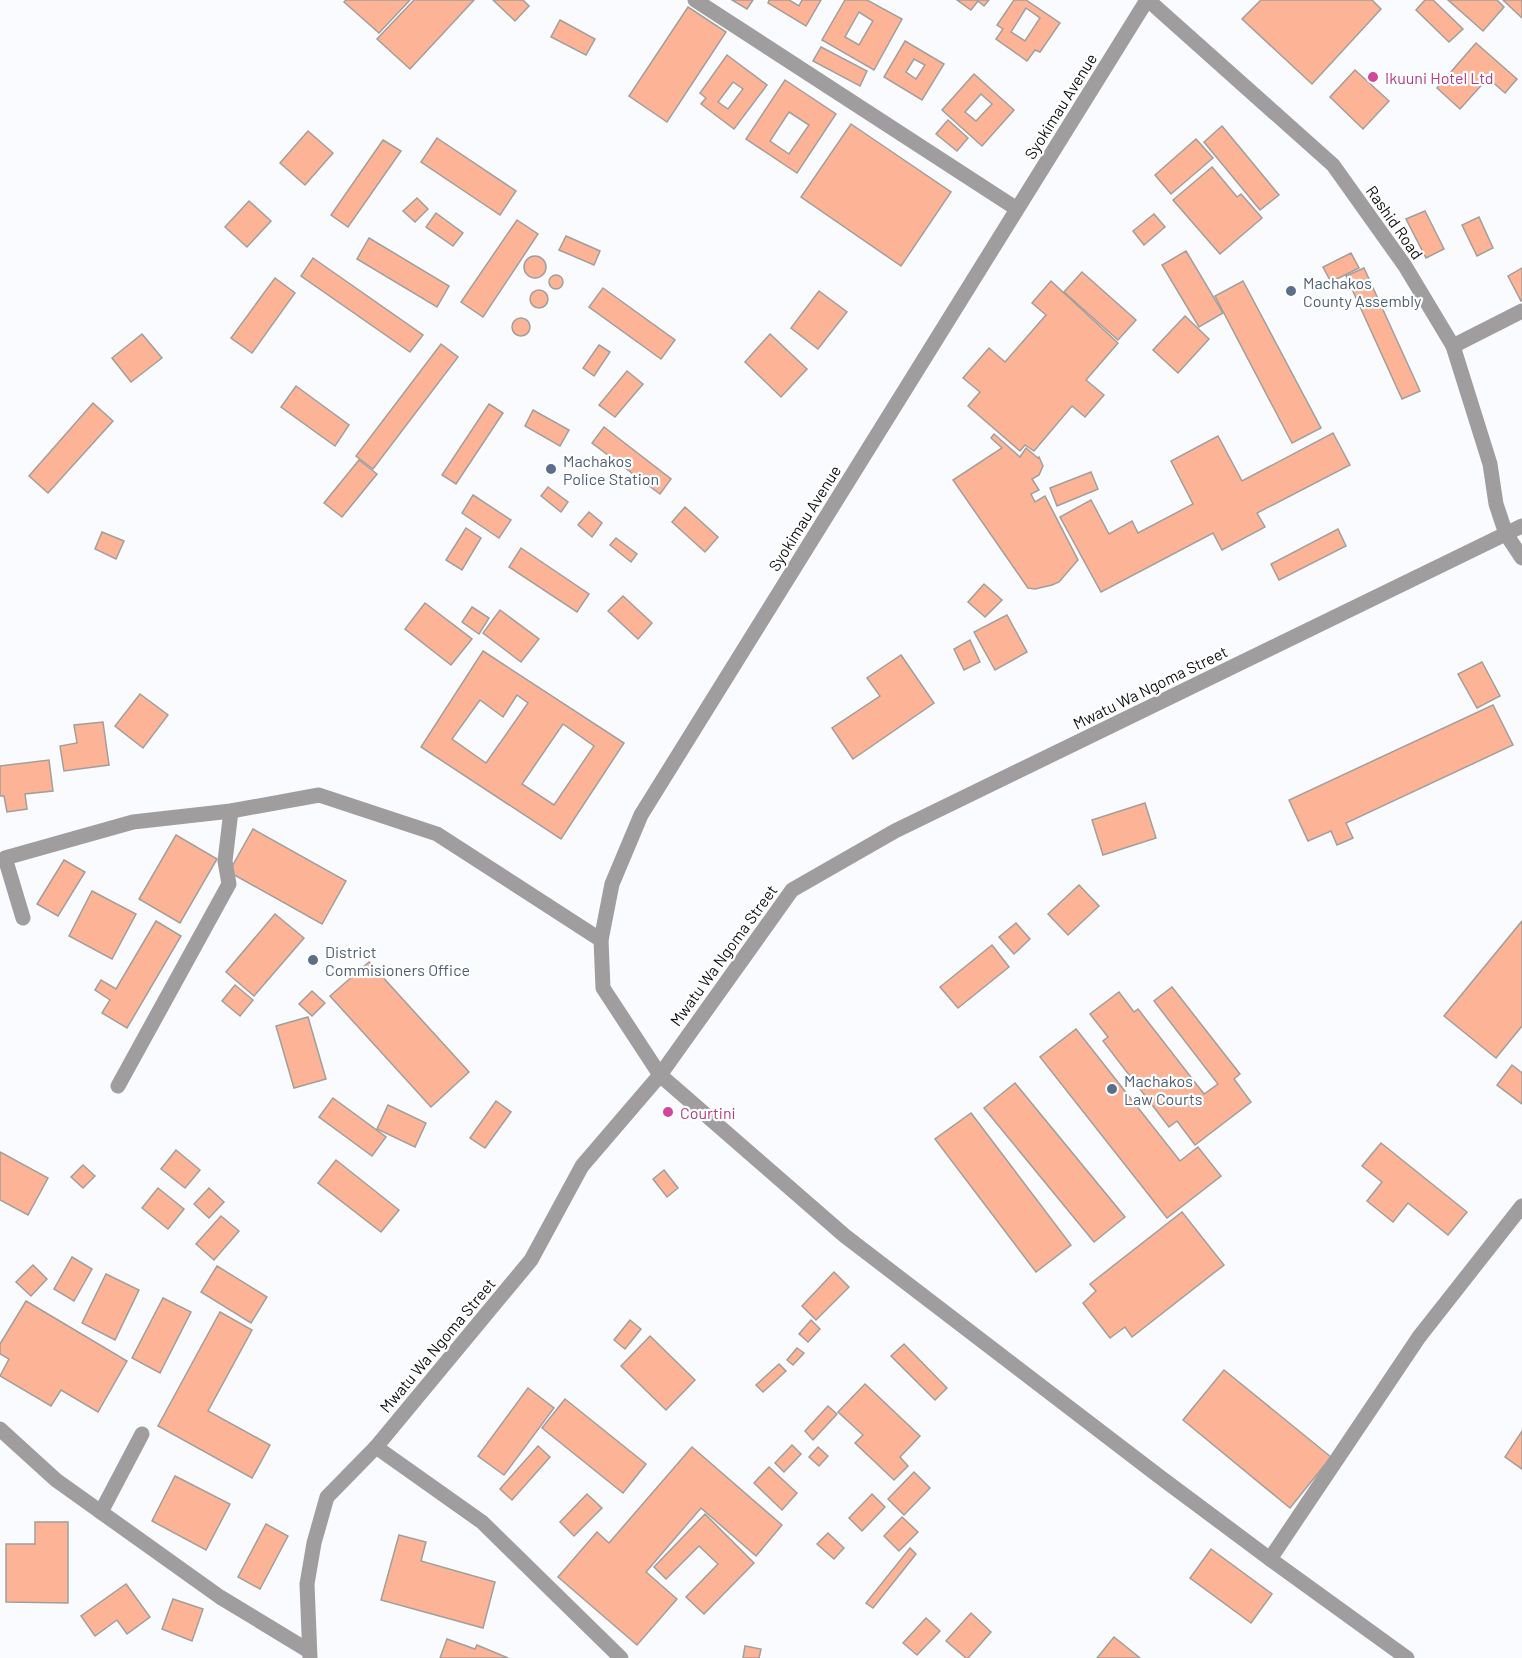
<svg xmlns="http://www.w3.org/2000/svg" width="1522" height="1658" viewBox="0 0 1522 1658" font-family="Barlow,sans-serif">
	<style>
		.building { fill: #fdb496; stroke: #a39e9c; stroke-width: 1.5; fill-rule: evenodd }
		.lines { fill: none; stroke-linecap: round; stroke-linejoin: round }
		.minor { stroke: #9f9d9d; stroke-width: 15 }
		.hotel-dot { fill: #d1479c; stroke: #fff; stroke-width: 2 }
		.service-dot { fill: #5c6f8a; stroke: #fff; stroke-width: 2 }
		.labels { text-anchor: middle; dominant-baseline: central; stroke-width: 4.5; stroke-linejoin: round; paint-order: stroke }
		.hotel-label { font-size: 16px; fill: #b23c85; stroke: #fff; text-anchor: start }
		.street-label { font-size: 16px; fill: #0f1011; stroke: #fff }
		.service-label { font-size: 16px; fill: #4e5e75; stroke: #fff; text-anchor: start }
	</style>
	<rect width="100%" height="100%" fill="#f9fbfe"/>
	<g class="building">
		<path d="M346 0H410L379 33 344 2Z"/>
		<path d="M414 0H474L410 69 377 39Z"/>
		<path d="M493 0H523L529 6 515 21Z"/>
		<path d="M732 0H753L747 9Z"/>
		<path d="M769 0H789L799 6 802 0H821L806 26 768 3Z"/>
		<path d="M845 0H867L902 19 874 70 822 40ZM859 12 873 21 859 45 845 37Z"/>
		<path d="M957 0H989L984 6 978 1 971 10Z"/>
		<path d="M1014 0H1026L1060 23 1040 52 1035 50 1027 61 996 39 1003 29 997 25ZM1026 8 1040 18 1025 41 1011 32Z"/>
		<path d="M1261 0H1372L1381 9 1312 84 1242 19Z"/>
		<path d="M1425 0H1433L1463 29 1449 42 1416 10Z"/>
		<path d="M1448 0H1497L1504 7 1483 31Z"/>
		<path d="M1503 0H1522V18Z"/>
		<path d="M688 7 726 32 667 122 629 96Z"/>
		<path d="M560 20 595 39 586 55 551 37Z"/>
		<path d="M905 41 944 64 922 100 884 77ZM914 59 925 65 916 79 906 72Z"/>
		<path d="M1476 43 1517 79 1505 93 1488 78 1460 109 1437 88Z"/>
		<path d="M821 47 867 71 860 86 813 61Z"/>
		<path d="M727 55 767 85 734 129 701 104 706 98 700 93ZM733 82 743 89 728 109 718 102Z"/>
		<path d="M1355 70 1389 101 1363 129 1330 97Z"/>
		<path d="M974 74 1014 110 982 146 942 110ZM981 94 992 104 976 121 965 112Z"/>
		<path d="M785 80 836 114 797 173 746 139ZM789 112 809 125 789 154 770 141Z"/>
		<path d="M948 120 968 138 957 151 936 134Z"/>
		<path d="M851 124 951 192 901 266 801 197Z"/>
		<path d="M1222 126 1279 195 1260 210 1204 142Z"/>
		<path d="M308 131 333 153 305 185 280 163Z"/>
		<path d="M437 138 516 191 500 215 421 162Z"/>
		<path d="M1196 139 1213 158 1171 194 1155 175Z"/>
		<path d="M383 140 401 151 348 227 331 215Z"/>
		<path d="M1212 167 1237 197 1241 194 1262 218 1220 254 1173 200Z"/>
		<path d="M417 198 428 209 415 222 403 211Z"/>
		<path d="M249 201 271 221 247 247 225 227Z"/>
		<path d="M1425 211 1444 249 1426 258 1406 219Z"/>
		<path d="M436 213 463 233 453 246 426 227Z"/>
		<path d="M1154 214 1165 227 1144 245 1133 231Z"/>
		<path d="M1479 217 1493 248 1477 256 1462 225Z"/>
		<path d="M517 220 538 234 483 317 461 302Z"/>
		<path d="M566 236 600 251 594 265 559 250Z"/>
		<path d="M369 238 449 286 437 307 357 259Z"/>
		<path d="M1186 251 1223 313 1199 327 1162 265Z"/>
		<path d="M1351 253 1359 268 1331 282 1323 267Z"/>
		<circle cx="535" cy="267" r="11"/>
		<path d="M313 258 423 335 410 352 301 276Z"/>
		<path d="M1364 268 1420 391 1402 399 1346 276Z"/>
		<path d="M1522 268V300L1521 301 1508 276Z"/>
		<path d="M1082 272 1136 320 1118 340 1064 292Z"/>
		<circle cx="556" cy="282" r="7"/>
		<path d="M275 278 295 293 252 353 231 338Z"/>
		<path d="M1051 281 1118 343 1086 380 1104 395 1085 417 1072 406 1034 451 1025 445 1020 451 968 406 980 392 963 378 989 348 1005 362 1046 315 1032 303Z"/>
		<path d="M1243 281 1321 428 1292 443 1215 296Z"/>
		<path d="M603 288 675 340 661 359 589 307Z"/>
		<circle cx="539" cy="299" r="9"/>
		<path d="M819 291 847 312 818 349 791 328Z"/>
		<path d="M1185 316 1209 339 1178 373 1153 350Z"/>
		<circle cx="521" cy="327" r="9"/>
		<path d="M142 334 162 358 131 382 112 358Z"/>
		<path d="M770 334 807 369 781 397 745 362Z"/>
		<path d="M441 344 458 357 373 469 356 456Z"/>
		<path d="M599 345 610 352 594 376 583 368Z"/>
		<path d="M627 371 643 384 615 417 599 405Z"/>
		<path d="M296 386 349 425 335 446 281 407Z"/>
		<path d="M93 403 113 421 48 493 29 476Z"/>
		<path d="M489 404 503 413 456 484 442 475Z"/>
		<path d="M533 410 569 430 560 446 525 426Z"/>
		<path d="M604 427 671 479 660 494 592 443Z"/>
		<path d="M1333 433 1350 465 1257 513 1265 527 1222 550 1213 533 1101 592 1060 517 1091 500 1109 534 1132 521 1138 533 1193 504 1171 461 1218 436 1242 481Z"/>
		<path d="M994 434 1020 457 1026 448 1038 458 1039 457 1043 466 1039 475 1032 479 1039 490 1031 494 1035 502 1045 496 1078 560 1059 582 1052 585 1035 589 1028 588 953 480 1002 448 991 438Z"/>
		<path d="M359 460 377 474 342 517 324 503Z"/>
		<path d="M1091 472 1098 489 1057 506 1050 488Z"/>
		<path d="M548 487 568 502 561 512 541 496Z"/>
		<path d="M473 495 511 520 499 538 462 513Z"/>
		<path d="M685 507 718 537 705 552 672 522Z"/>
		<path d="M589 512 602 523 592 537 578 525Z"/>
		<path d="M466 528 481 538 462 570 446 560Z"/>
		<path d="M1338 529 1346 546 1279 580 1271 564Z"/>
		<path d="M102 532 124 541 116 559 95 549Z"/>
		<path d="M616 538 637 554 631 562 610 545Z"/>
		<path d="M521 548 589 594 577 612 509 567Z"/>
		<path d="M984 584 1002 600 985 617 968 602Z"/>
		<path d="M623 596 652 623 638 639 608 611Z"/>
		<path d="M425 603 472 639 451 665 405 629Z"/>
		<path d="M472 607 489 618 479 634 462 622Z"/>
		<path d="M500 610 539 639 521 662 483 633Z"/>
		<path d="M1007 615 1027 652 995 670 974 632Z"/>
		<path d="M970 640 980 662 964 670 954 649Z"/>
		<path d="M483 651 624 743 561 839 421 747ZM517 695 528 703 486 763 452 739 480 700 503 717ZM563 724 594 746 554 805 522 784Z"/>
		<path d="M901 655 934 703 853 759 832 728 880 696 867 678Z"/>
		<path d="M1482 662 1500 696 1477 708 1458 674Z"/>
		<path d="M140 694 168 715 143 748 115 726Z"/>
		<path d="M1493 705 1513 745 1346 823 1353 838 1337 845 1331 831 1308 841 1289 800Z"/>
		<path d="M103 722 109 765 64 771 60 746 77 743 74 725Z"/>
		<path d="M49 760 53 791 25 794 27 809 7 812 4 796H0V766Z"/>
		<path d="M1145 803 1156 838 1103 855 1092 820Z"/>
		<path d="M253 829 346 881 322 924 229 872Z"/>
		<path d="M176 835 217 859 180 923 139 899Z"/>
		<path d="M64 860 85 872 58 916 37 904Z"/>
		<path d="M1079 885 1099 906 1068 935 1048 914Z"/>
		<path d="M92 891 136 914 112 959 69 936Z"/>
		<path d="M275 914 304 938 254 996 226 972Z"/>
		<path d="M156 921 181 936 127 1028 102 1013 110 1000 95 990 101 980 116 989Z"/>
		<path d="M1522 921V1026L1496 1058 1444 1016Z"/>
		<path d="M1016 923 1030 939 1014 954 999 937Z"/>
		<path d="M992 945 1009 967 958 1008 940 987Z"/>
		<path d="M369 962 469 1072 431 1107 330 996Z"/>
		<path d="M235 985 253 1000 240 1016 222 1001Z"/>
		<path d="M1172 987 1240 1074 1234 1079 1251 1102 1195 1145 1177 1121 1169 1127 1103 1041 1108 1037 1090 1014 1119 992 1134 1012 1138 1009 1204 1094 1218 1084 1154 1001Z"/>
		<path d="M312 991 325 1003 312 1016 299 1004Z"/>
		<path d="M308 1017 326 1079 294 1088 276 1026Z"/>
		<path d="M1076 1029 1180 1161 1198 1147 1221 1176 1167 1218 1040 1057Z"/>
		<path d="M1512 1065 1522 1073V1104L1497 1085Z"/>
		<path d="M1015 1083 1125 1217 1094 1242 984 1108Z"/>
		<path d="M333 1098 386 1137 372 1156 319 1117Z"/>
		<path d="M496 1101 511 1112 485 1148 470 1138Z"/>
		<path d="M388 1105 426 1123 415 1147 377 1129Z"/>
		<path d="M971 1113 1071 1245 1036 1272 935 1139Z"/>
		<path d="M1381 1143 1467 1212 1448 1235 1408 1203 1393 1222 1367 1201 1382 1182 1362 1166Z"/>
		<path d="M176 1150 200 1170 185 1188 161 1169Z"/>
		<path d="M0 1152 48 1178 28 1215 0 1200Z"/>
		<path d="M336 1160 399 1210 381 1232 318 1183Z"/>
		<path d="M83 1165 95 1176 83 1188 71 1177Z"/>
		<path d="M664 1170 678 1188 667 1197 653 1179Z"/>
		<path d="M158 1188 184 1209 168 1229 142 1208Z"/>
		<path d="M209 1188 224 1202 209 1218 194 1204Z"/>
		<path d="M1182 1212 1224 1265 1132 1337 1125 1327 1110 1338 1083 1303 1096 1291 1090 1284Z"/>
		<path d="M221 1216 239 1231 214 1260 196 1244Z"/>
		<path d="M72 1257 92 1269 74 1301 54 1289Z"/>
		<path d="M33 1265 47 1279 31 1296 16 1282Z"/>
		<path d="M217 1266 267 1297 251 1323 201 1292Z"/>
		<path d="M834 1272 849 1287 816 1320 802 1306Z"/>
		<path d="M106 1274 139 1290 115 1340 82 1323Z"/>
		<path d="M163 1298 191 1312 160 1373 132 1358Z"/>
		<path d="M26 1301 127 1361 98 1412 61 1390 51 1406 0 1376 9 1359 0 1354V1344Z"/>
		<path d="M220 1312 252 1330 208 1411 270 1445 252 1478 158 1426Z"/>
		<path d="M630 1320 641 1329 625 1349 614 1340Z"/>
		<path d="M811 1320 820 1329 808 1342 799 1334Z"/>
		<path d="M650 1336 695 1380 666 1410 621 1366Z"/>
		<path d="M904 1344 947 1388 935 1400 891 1356Z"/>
		<path d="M797 1348 804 1353 793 1365 787 1360Z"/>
		<path d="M779 1364 786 1371 763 1392 756 1385Z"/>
		<path d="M1224 1370 1331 1457 1290 1508 1183 1420Z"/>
		<path d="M865 1384 920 1436 900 1457 908 1466 894 1480 855 1443 863 1435 838 1412Z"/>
		<path d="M528 1388 554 1408 504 1475 478 1456Z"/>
		<path d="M565 1399 646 1464 623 1493 542 1428Z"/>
		<path d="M828 1406 837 1414 813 1440 805 1431Z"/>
		<path d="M1522 1431V1469L1505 1457Z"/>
		<path d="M792 1445 801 1454 784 1472 775 1463Z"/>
		<path d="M538 1446 550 1457 512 1500 500 1489Z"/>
		<path d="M692 1447 782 1525 756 1556 701 1508 646 1572 677 1599 637 1645 558 1577 597 1532 609 1543Z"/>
		<path d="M818 1447 828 1456 819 1466 809 1457Z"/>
		<path d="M769 1467 797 1493 782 1510 754 1483Z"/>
		<path d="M914 1472 930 1488 904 1515 888 1499Z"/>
		<path d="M175 1476 230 1504 206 1550 152 1521Z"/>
		<path d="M587 1494 602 1508 574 1536 560 1522Z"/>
		<path d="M872 1494 885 1507 862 1531 849 1518Z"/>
		<path d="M705 1514 754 1563 704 1614 686 1597 718 1564 699 1546 666 1579 654 1567Z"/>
		<path d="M902 1517 918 1532 899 1551 884 1536Z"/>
		<path d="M35 1522H68V1603L6 1602V1544H35Z"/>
		<path d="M266 1524 288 1536 260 1589 238 1577Z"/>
		<path d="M828 1533 844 1548 834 1559 817 1544Z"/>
		<path d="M399 1535 426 1542 421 1561 495 1582 483 1628 381 1600Z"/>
		<path d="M910 1548 916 1554 873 1608 866 1603Z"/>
		<path d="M1211 1549 1272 1594 1251 1623 1190 1578Z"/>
		<path d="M126 1584 150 1617 127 1634 117 1620 95 1636 81 1616Z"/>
		<path d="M173 1599 203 1609 192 1641 162 1629Z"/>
		<path d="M971 1613 991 1632 968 1658H966L946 1641Z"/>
		<path d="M926 1618 940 1631 917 1655 903 1643Z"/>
		<path d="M1114 1637 1140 1658H1097Z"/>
		<path d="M447 1639 475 1649 477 1645 508 1658H440Z"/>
		<path d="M745 1646 761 1649 759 1658H743Z"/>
	</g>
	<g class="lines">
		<g class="minor">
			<path d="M695 0 1017 209"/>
			<path d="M1147 0 641 815 612 884 601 940 603 988 660 1075 845 1236 1160 1477 1270 1559 1407 1658"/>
			<path d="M1148 0 1333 165 1405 266 1453 346 1490 464 1496 504 1506 534 1522 558"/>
			<path d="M1453 346 1522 311"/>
			<path d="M23 918 5 858 133 822 231 811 319 795 437 834 601 940"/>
			<path d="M118 1086 229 884 225 861 231 811"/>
			<path d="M0 1429 56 1480 220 1597 309 1651"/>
			<path d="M376 1447 482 1522 621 1658"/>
			<path d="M101 1512 142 1434"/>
			<path d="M1270 1559 1419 1337 1522 1206"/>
			<path d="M310 1658 307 1584 314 1543 327 1497 376 1447 531 1260 582 1166 660 1075 792 890 895 831 1522 526"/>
		</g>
	</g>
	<g class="hotel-dot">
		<circle cx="1373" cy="77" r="6"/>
		<circle cx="668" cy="1112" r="6"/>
	</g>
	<g class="service-dot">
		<circle cx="1291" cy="291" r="6"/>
		<circle cx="551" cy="469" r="6"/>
		<circle cx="313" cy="960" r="6"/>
		<circle cx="1112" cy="1089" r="6"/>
	</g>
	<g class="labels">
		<g class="hotel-label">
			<text x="1385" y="77">Ikuuni Hotel Ltd</text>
			<text x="680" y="1112">Courtini</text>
		</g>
		<g class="street-label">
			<text transform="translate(1060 106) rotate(-58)">Syokimau Avenue</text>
			<text transform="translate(1395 222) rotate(55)">Rashid Road</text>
			<text transform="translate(804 518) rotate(-58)">Syokimau Avenue</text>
			<text transform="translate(1150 687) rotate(-26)">Mwatu Wa Ngoma Street</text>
			<text transform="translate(723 955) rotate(-54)">Mwatu Wa Ngoma Street</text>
			<text transform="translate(437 1345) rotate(-50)">Mwatu Wa Ngoma Street</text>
		</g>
		<g class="service-label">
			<text x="1303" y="282">Machakos<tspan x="1303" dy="18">County Assembly</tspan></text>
			<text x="563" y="460">Machakos<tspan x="563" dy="18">Police Station</tspan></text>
			<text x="325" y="951">District<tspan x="325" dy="18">Commisioners Office</tspan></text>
			<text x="1124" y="1080">Machakos<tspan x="1124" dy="18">Law Courts</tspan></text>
		</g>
	</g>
</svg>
